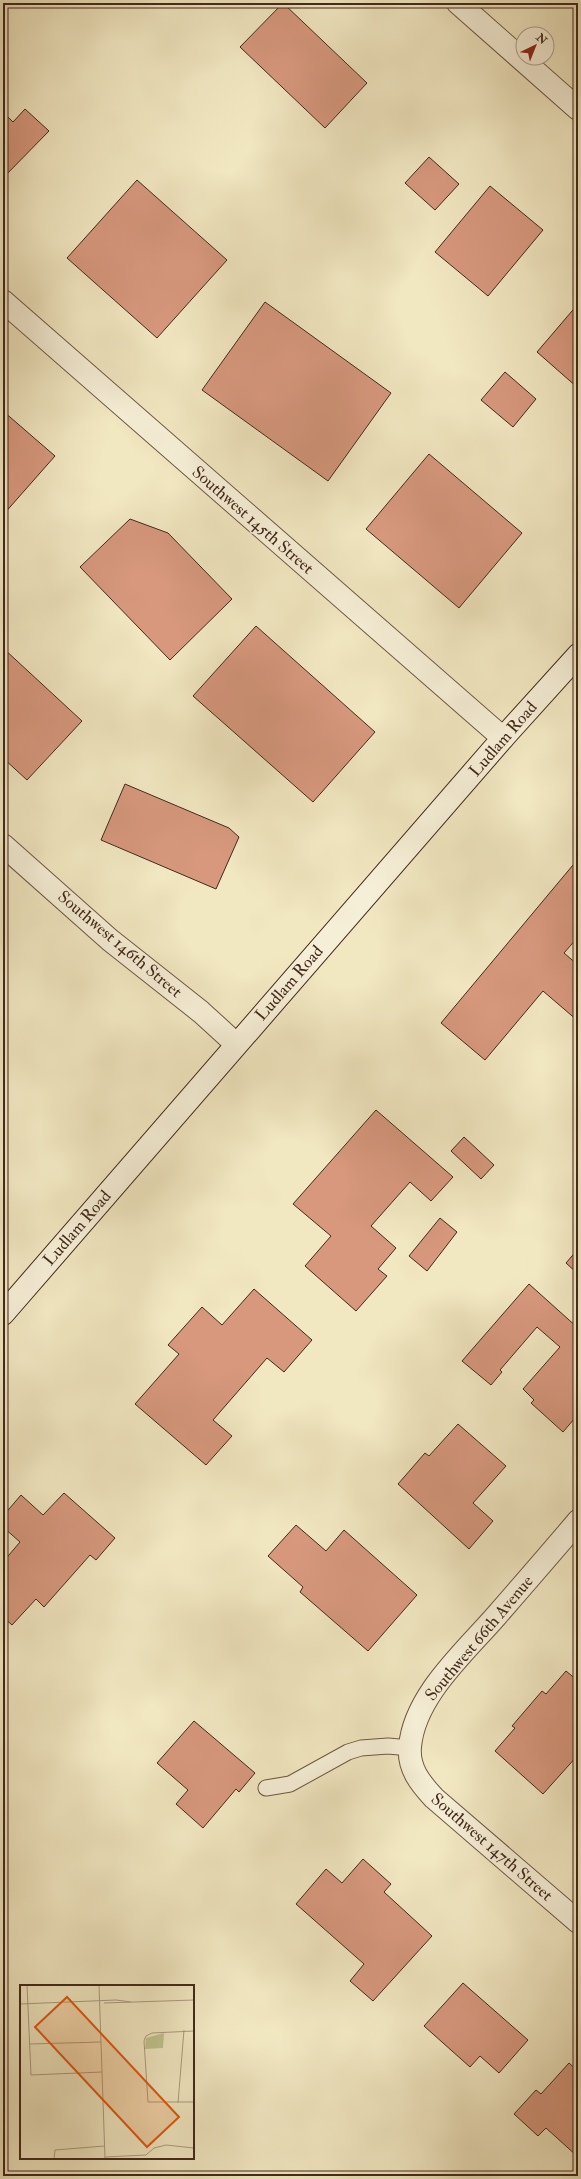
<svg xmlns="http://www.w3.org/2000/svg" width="581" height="2179" viewBox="0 0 581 2179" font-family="'IM FELL Double Pica',serif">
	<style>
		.building { fill: #d7987e; stroke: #42291b }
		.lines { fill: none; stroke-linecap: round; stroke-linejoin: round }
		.lane-casing { stroke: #6e5844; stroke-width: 17 }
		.street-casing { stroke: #6e5844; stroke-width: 24 }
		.secondary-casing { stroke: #42291b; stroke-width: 24 }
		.lane { stroke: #f6efd7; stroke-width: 15 }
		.street { stroke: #f6efd7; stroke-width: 22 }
		.secondary { stroke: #f6efd7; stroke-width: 22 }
		.labels { text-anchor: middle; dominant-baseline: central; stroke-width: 3; stroke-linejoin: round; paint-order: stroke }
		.street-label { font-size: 17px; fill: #42291b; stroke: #f6efd7 }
		.inset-road { fill: none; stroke: #ab9b7f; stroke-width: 1 }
		.view { fill: #e0570d; fill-opacity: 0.15; stroke: #e0570d; stroke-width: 2 }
		.inset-edge { fill: none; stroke: #42291b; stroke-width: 2 }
	</style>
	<rect width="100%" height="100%" fill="#f1e7c1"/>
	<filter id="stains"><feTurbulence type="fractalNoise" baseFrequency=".005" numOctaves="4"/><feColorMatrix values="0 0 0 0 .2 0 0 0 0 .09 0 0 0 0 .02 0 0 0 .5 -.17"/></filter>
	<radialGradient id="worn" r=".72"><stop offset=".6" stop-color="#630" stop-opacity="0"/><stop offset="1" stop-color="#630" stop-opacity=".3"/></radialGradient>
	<g class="building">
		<path d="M283 3 367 83 325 128 240 47Z"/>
		<path d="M25 109 49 131 3 178V112L13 122Z"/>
		<path d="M429 157 459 184 435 210 405 183Z"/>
		<path d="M137 180 227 260 157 338 67 258Z"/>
		<path d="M490 186 543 230 488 296 435 252Z"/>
		<path d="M265 302 391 393 328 481 202 390Z"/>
		<path d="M578 304V388L537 352Z"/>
		<path d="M505 372 536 399 513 427 481 400Z"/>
		<path d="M3 411 55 456 3 515Z"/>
		<path d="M429 454 522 533 459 608 366 529Z"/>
		<path d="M130 519 168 533 232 599 170 660 80 567Z"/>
		<path d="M256 626 375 732 313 802 193 696Z"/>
		<path d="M3 648 82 721 27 780 3 758Z"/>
		<path d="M125 784 229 828 239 837 216 889 101 840Z"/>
		<path d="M573 865 578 869V937L564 953 578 965V1021L543 991 485 1060 441 1023Z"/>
		<path d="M376 1110 453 1177 431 1201 410 1182 371 1226 396 1248 378 1269 387 1276 356 1311 305 1266 331 1236 293 1204Z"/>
		<path d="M464 1137 494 1165 481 1179 451 1151Z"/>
		<path d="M440 1218 457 1232 427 1271 409 1256Z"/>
		<path d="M578 1249V1274L566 1263Z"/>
		<path d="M529 1284 578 1328V1420L575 1418 563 1432 531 1403 534 1400 523 1389 560 1347 537 1327 500 1370 502 1372 491 1385 462 1361Z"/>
		<path d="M254 1289 312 1340 284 1372 267 1358 213 1420 232 1436 206 1465 135 1404 179 1354 168 1345 202 1307 222 1325Z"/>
		<path d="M458 1424 506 1466 473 1503 493 1521 469 1549 398 1484 425 1453 429 1456Z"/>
		<path d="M64 1493 115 1538 96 1560 90 1555 44 1607 36 1599 12 1625 3 1617V1562L20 1542 3 1527V1516L21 1495 43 1515Z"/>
		<path d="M296 1525 326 1551 344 1530 417 1595 368 1651 300 1592 303 1587 268 1556Z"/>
		<path d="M566 1671 578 1681V1755L543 1794 495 1751 515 1728 512 1726 542 1691 546 1694Z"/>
		<path d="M194 1721 255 1773 239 1792 236 1789 203 1828 176 1804 188 1790 157 1763Z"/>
		<path d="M363 1859 391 1884 384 1892 432 1936 373 2001 350 1981 364 1964 296 1904 326 1869 342 1883Z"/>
		<path d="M463 1983 528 2040 499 2073 480 2056 470 2067 424 2026Z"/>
		<path d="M569 2063 578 2071V2157L546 2128 538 2136 514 2114 536 2090 541 2094Z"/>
	</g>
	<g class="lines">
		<g class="lane-casing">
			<path id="lane" d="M266 1788 290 1784 348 1752 361 1748 388 1746 410 1748"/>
		</g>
		<g class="street-casing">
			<g id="street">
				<path d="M458 3 578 109"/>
				<path d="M3 301 503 738"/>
				<path d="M3 845 110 940 201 1012 236 1044"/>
				<path d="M578 1521C551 1553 524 1584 497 1615 465 1652 414 1696 410 1747 408 1768 420 1783 434 1798L578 1922"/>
			</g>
		</g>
		<g class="secondary-casing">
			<path id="secondary" d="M3 1314 503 738 578 655"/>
		</g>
		<use href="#lane" class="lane"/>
		<use href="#street" class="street"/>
		<use href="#secondary" class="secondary"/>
	</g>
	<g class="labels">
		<g class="street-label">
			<text transform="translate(253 520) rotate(41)">Southwest 145th Street</text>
			<text transform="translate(503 739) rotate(-49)">Ludlam Road</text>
			<text transform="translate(120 944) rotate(40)">Southwest 146th Street</text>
			<text transform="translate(289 983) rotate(-49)">Ludlam Road</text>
			<text transform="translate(77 1228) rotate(-49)">Ludlam Road</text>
			<text transform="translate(479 1638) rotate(-50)">Southwest 66th Avenue</text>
			<text transform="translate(492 1847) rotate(41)">Southwest 147th Street</text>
		</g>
	</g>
	<g transform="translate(20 1985)">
		<rect width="174" height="174" fill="#f1e7c1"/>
		<path d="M144 48 143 63 125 64 126 53Z" fill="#c0c48f"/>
		<path class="inset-road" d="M7 0 11 90 82 87M79 0 85 174M84 18 174 15M0 19 96 15 111 17M174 46 132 48 126 51 124 56 128 117H174M10 59 81 57M158 118 164 45M85 172 126 170 134 163 146 160 174 163M34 174 35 165 84 161"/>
		<path class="view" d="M47 12 159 132 127 162 15 42Z"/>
		<rect width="174" height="174" class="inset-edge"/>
	</g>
	<rect width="581" height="2179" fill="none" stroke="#f1e7c1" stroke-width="16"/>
	<rect x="4" y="4" width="573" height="2171" fill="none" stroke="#42291b" stroke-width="2"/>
	<rect x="8" y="8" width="565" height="2163" fill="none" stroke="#42291b"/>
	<g transform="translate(535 46) rotate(43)"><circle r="19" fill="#f6efd7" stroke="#aea08c"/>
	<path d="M0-3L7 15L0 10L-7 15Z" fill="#8f2418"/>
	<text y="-6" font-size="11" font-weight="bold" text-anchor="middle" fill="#42291b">N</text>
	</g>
	<rect width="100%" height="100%" filter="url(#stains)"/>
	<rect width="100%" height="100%" fill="url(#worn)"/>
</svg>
